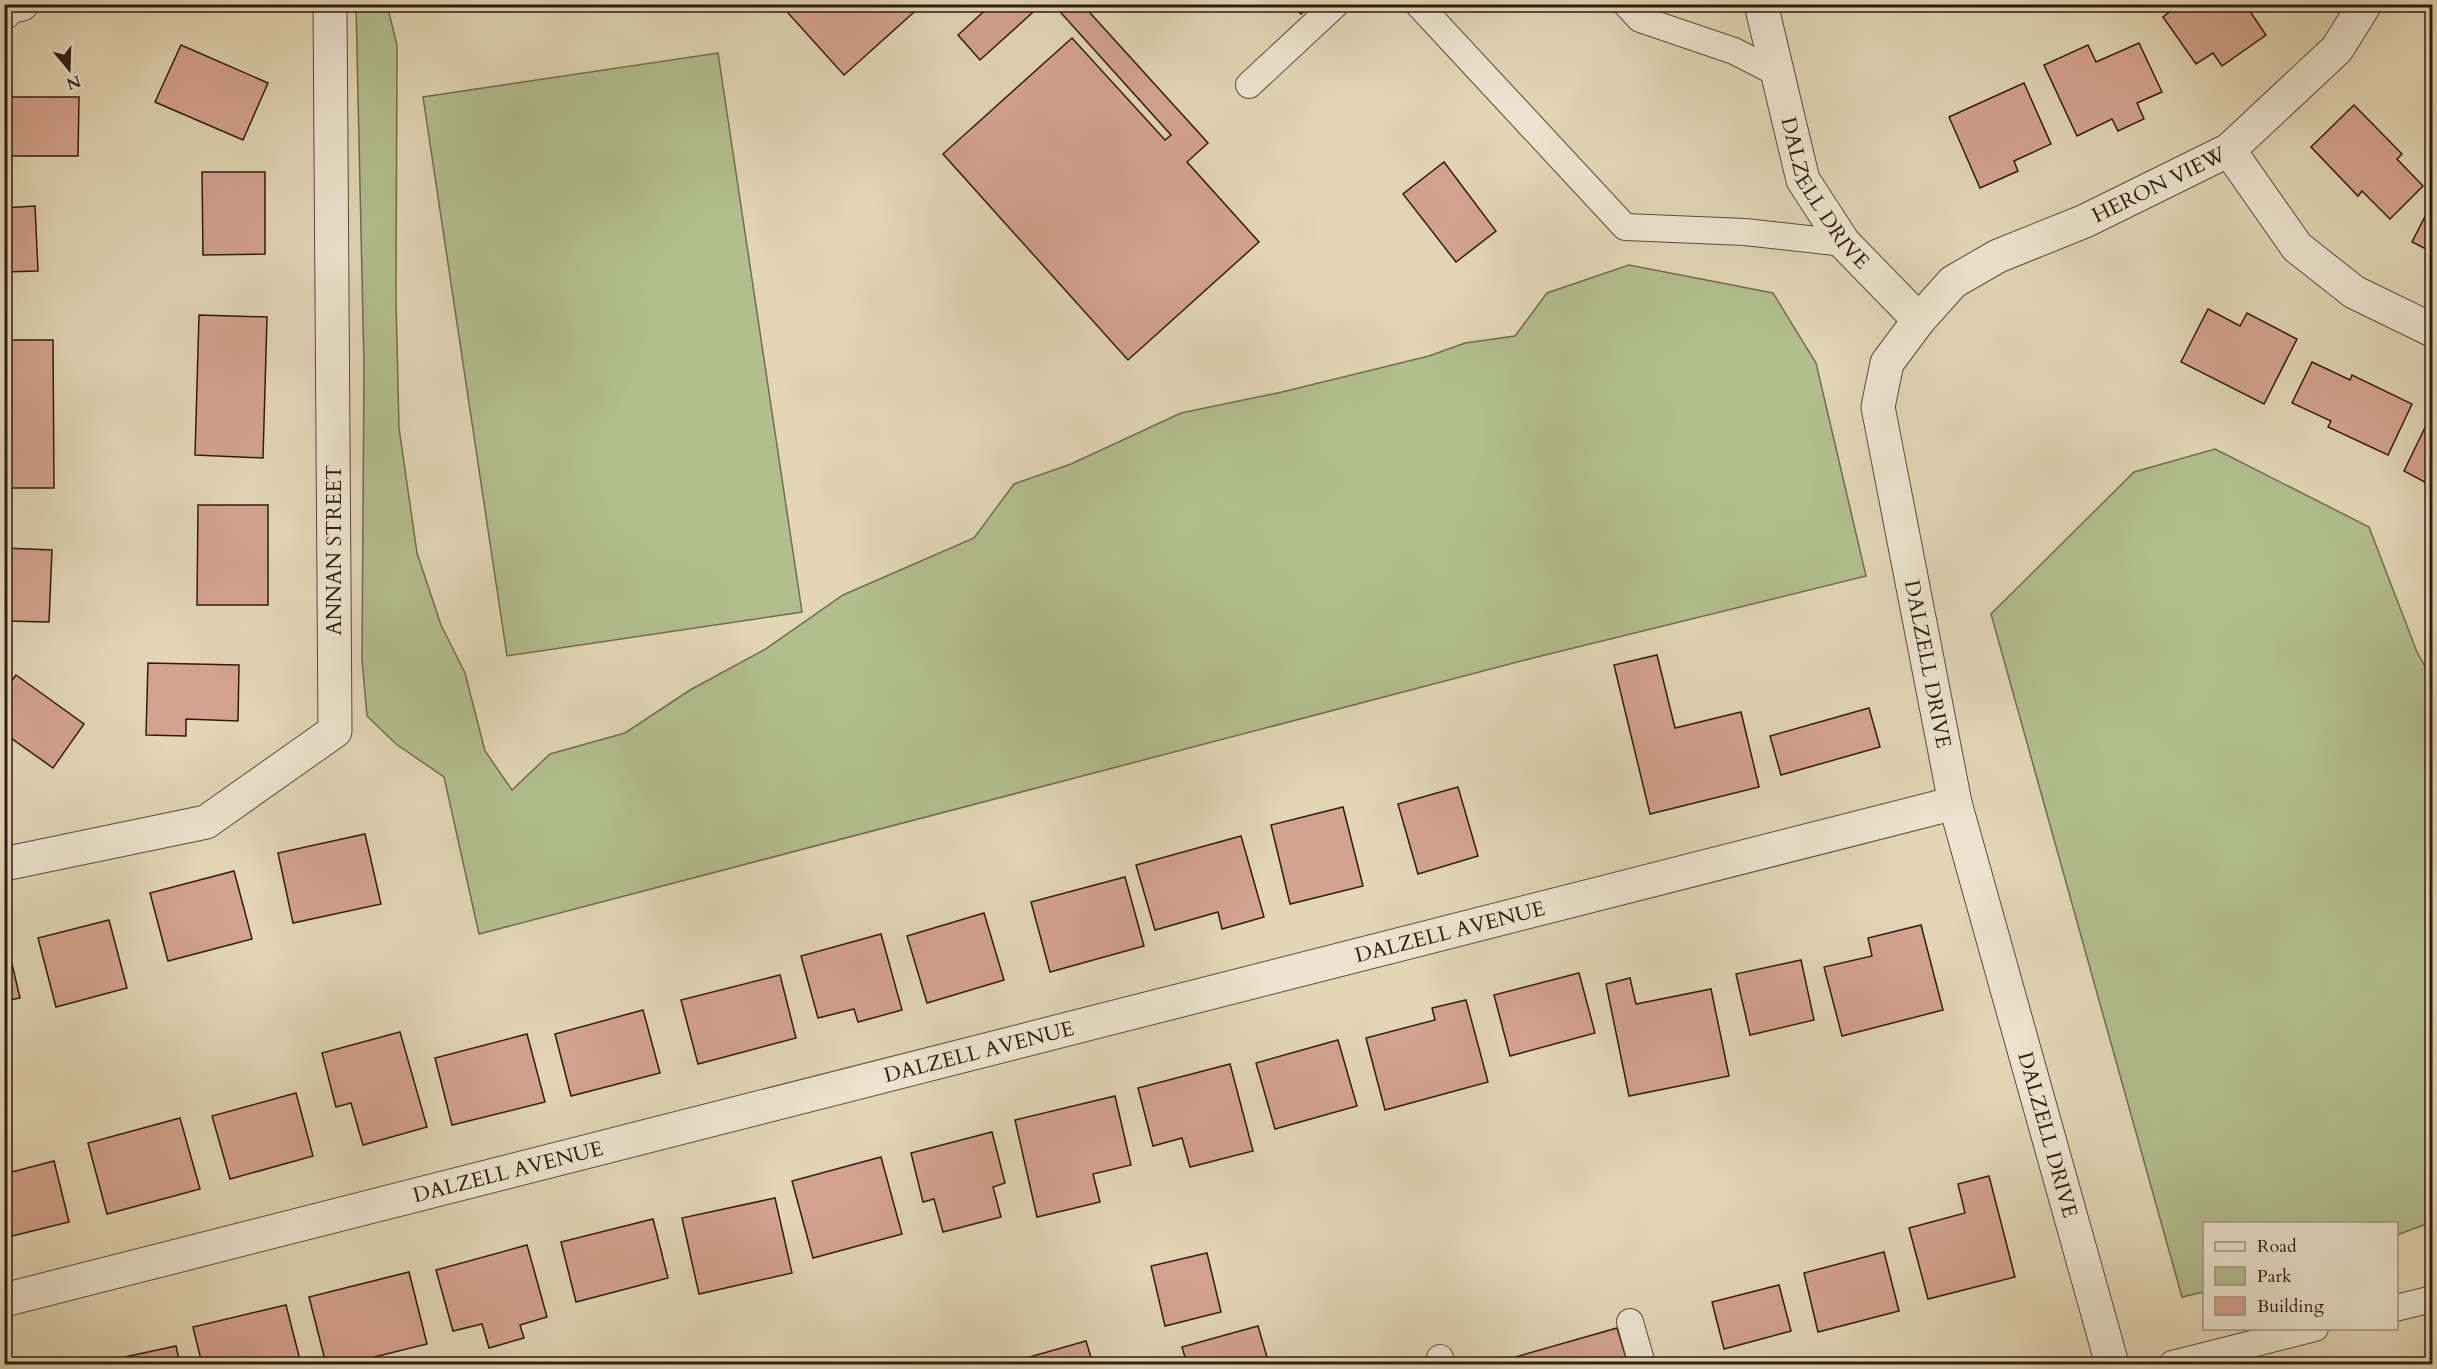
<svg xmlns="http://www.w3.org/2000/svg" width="2437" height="1369" viewBox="0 0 2437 1369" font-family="Cardo,serif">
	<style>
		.green { fill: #b2be8e; stroke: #716c50; stroke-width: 1.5 }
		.building { fill: #d4a38f; stroke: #301b11; stroke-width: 1.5 }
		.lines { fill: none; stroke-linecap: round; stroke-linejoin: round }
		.lane-casing { stroke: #5c4a3a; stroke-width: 28 }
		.street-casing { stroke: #5c4a3a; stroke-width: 35 }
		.lane { stroke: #ece4cf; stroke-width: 26 }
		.street { stroke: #ece4cf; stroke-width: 33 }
		.labels { text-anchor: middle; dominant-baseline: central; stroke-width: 4.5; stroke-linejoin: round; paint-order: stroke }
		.street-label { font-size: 21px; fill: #301b11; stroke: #ece4cf }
	</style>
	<rect width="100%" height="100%" fill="#e2d6b5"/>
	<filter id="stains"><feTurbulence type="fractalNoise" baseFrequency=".00333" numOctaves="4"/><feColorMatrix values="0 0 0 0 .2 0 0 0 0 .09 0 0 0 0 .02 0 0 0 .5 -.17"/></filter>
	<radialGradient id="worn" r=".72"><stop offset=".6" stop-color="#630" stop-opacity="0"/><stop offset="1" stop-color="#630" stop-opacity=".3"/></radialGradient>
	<g class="green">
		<path d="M356 5H387L397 45 396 300 399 428 417 553 441 625 465 673 485 751 512 790 550 754 625 733 690 690 764 650 843 595 974 538 1014 484 1071 464 1181 413 1282 392 1429 356 1465 343 1515 336 1547 293 1629 265 1773 293 1816 363 1866 576 1533 658 479 934 444 777 396 744 367 716 362 660 364 367Z"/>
		<path d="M718 53 802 612 507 656 423 97Z"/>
		<path d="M2215 449 2369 527 2417 652 2432 679V1222L2397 1235 2396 1224H2204V1292L2182 1297 1991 614 2134 472Z"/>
	</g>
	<g class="building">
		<path d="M780 4H923L844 75Z"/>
		<path d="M992 4H1042L980 60 958 35Z"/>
		<path d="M1053 4H1082L1208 143 1187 162 1259 242 1128 360 943 154 1072 38 1165 140 1171 135Z"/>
		<path d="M1292 4H1312L1301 14Z"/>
		<path d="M2180 4H2245L2266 35 2222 66 2213 53 2196 64 2163 17Z"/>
		<path d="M2139 43 2162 92 2137 103 2144 119 2118 131 2112 119 2077 136 2044 65 2088 45 2096 62Z"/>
		<path d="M181 45 268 83 243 140 155 102Z"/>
		<path d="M2024 83 2051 144 2014 161 2018 171 1980 188 1949 117Z"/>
		<path d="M4 97H79L78 156H4Z"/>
		<path d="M2354 105 2402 154 2397 159 2423 186 2390 219 2362 191 2358 196 2311 147Z"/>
		<path d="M1444 162 1496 231 1456 262 1403 194Z"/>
		<path d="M202 172H265V254L203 255Z"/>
		<path d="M2432 203V252L2412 242Z"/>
		<path d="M35 206 38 271 4 272V208Z"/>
		<path d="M2208 309 2240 326 2247 313 2297 339 2264 404 2181 362Z"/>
		<path d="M199 315 267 317 263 458 195 455Z"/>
		<path d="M4 340H53L54 488H4Z"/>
		<path d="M2312 362 2350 380 2352 375 2412 404 2388 455 2328 427 2331 421 2292 403Z"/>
		<path d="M2432 413V486L2404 471Z"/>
		<path d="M198 505H268V605H197Z"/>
		<path d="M4 548 52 550 49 622 4 621Z"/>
		<path d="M1657 655 1675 728 1741 712 1759 787 1650 814 1614 665Z"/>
		<path d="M148 663 239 665 238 721 186 719V736L146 735Z"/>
		<path d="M16 675 84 724 53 768 4 733V691Z"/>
		<path d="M1869 708 1880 747 1781 775 1770 736Z"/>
		<path d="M1458 787 1478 856 1418 874 1398 804Z"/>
		<path d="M1343 807 1363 886 1290 904 1271 825Z"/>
		<path d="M365 834 381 904 293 923 278 853Z"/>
		<path d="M1241 836 1264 917 1222 929 1218 912 1155 930 1136 865Z"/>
		<path d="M234 871 252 939 168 961 150 893Z"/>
		<path d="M1125 877 1144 946 1050 972 1031 902Z"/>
		<path d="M984 913 1004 980 927 1003 907 936Z"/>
		<path d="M109 920 127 988 56 1007 38 938Z"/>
		<path d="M1921 925 1943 1010 1842 1036 1824 967 1872 956 1868 938Z"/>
		<path d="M5 934 20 998 4 1001V934Z"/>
		<path d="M881 934 902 1010 858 1022 854 1009 818 1018 801 956Z"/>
		<path d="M1801 960 1814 1020 1750 1035 1736 974Z"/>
		<path d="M1579 973 1595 1033 1510 1056 1494 995Z"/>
		<path d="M780 975 796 1038 698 1064 681 1000Z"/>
		<path d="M1630 978 1636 1004 1711 989 1729 1076 1629 1096 1606 984Z"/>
		<path d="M1466 1000 1488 1082 1385 1110 1366 1038 1435 1020 1432 1008Z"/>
		<path d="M643 1010 660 1073 571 1096 555 1034Z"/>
		<path d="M400 1032 427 1127 363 1145 351 1103 336 1107 322 1053Z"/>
		<path d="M527 1034 545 1102 452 1125 435 1058Z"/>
		<path d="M1338 1040 1357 1106 1275 1129 1256 1063Z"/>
		<path d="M1230 1064 1253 1151 1190 1167 1182 1138 1153 1146 1138 1088Z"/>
		<path d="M296 1093 313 1156 230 1179 212 1116Z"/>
		<path d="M1115 1096 1131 1165 1093 1174 1100 1202 1037 1217 1015 1120Z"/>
		<path d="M180 1118 200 1189 107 1214 88 1143Z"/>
		<path d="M992 1132 1005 1183 993 1187 1001 1217 943 1232 934 1199 923 1202 911 1153Z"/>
		<path d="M881 1157 902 1234 813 1258 792 1181Z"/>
		<path d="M54 1161 69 1222 4 1238V1174Z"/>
		<path d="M1989 1176 2015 1277 1928 1299 1909 1228 1965 1213 1958 1184Z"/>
		<path d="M775 1198 792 1273 699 1294 682 1218Z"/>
		<path d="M653 1219 668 1278 576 1302 561 1242Z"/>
		<path d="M527 1245 547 1317 520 1325 524 1338 489 1348 482 1324 453 1331 436 1270Z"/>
		<path d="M1884 1252 1899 1311 1818 1332 1804 1273Z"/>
		<path d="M1207 1253 1221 1312 1165 1326 1151 1266Z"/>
		<path d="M409 1272 427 1344 346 1364H326L309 1297Z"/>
		<path d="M1779 1285 1791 1331 1724 1349 1712 1302Z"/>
		<path d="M286 1305 301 1364H202L193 1327Z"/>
		<path d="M1258 1326 1269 1364H1187L1182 1347Z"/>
		<path d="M1617 1328 1628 1364H1514L1512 1358Z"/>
		<path d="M1086 1341 1093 1364H1028L1026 1358Z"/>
		<path d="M176 1346 180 1364H98L97 1363Z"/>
	</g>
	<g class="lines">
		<g class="lane-casing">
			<g id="lane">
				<path d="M1418 4 1625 227 1745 232 1844 243"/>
				<path d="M1626 4 1640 19 1734 51 1777 73"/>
				<path d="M1249 85 1336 4"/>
				<path d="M2396 1308 2432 1299"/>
				<path d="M1630 1322 1642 1364"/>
				<path d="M1440 1358 1442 1364"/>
				<path d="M2172 1364 2315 1328"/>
			</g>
		</g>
		<g class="street-casing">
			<g id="street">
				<path id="s1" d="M1761 4 1803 180 1844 243 1919 320 1887 363 1878 407 1955 803 2112 1364"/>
				<path d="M4 13 10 7 22 4"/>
				<path d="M2229 150 2297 247 2354 292 2432 330"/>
				<path id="s2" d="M1919 320 1953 282 1998 256 2085 221 2229 150 2337 49 2365 4"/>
				<path d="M4 864 206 822 335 731 330 4"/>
				<path id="s3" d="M4 1300 1955 803"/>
			</g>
		</g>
		<use href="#lane" class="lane"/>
		<use href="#street" class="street"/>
	</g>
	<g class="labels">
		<g class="street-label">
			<text stroke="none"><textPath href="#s2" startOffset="279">HERON VIEW</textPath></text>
			<text stroke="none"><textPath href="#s1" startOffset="202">DALZELL DRIVE</textPath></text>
			<text transform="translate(334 550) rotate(-90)">ANNAN STREET</text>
			<text stroke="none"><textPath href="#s1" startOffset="724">DALZELL DRIVE</textPath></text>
			<text stroke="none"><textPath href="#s3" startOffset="1492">DALZELL AVENUE</textPath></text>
			<text stroke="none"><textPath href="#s3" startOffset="1006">DALZELL AVENUE</textPath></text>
			<text stroke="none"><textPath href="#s1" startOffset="1210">DALZELL DRIVE</textPath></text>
			<text stroke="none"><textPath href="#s3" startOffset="520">DALZELL AVENUE</textPath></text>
		</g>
	</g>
	<rect width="2437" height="1369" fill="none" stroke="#e2d6b5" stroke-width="24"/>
	<rect x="6" y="6" width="2425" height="1357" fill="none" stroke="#301b11" stroke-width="3"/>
	<rect x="12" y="12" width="2413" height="1345" fill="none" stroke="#301b11" stroke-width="1.5"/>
	<rect x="2203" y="1222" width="195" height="108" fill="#ece4cf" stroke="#a19483" stroke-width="1.5"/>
	<rect x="2215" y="1242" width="30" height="9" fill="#ece4cf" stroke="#a19483" stroke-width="1.5"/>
	<text x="2257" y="1252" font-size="18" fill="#301b11">Road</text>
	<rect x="2215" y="1267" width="30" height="18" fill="#b2be8e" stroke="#a19483" stroke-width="1.5"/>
	<text x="2257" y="1282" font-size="18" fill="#301b11">Park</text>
	<rect x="2215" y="1297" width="30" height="18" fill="#d4a38f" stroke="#a19483" stroke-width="1.5"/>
	<text x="2257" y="1312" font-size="18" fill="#301b11">Building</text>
	<g transform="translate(69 69) rotate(161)" stroke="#ece4cf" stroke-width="4.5" paint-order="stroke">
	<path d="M0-4.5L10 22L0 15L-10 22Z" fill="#301b11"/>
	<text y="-9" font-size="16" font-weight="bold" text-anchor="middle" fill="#301b11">N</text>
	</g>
	<rect width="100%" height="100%" filter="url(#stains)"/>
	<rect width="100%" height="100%" fill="url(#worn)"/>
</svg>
